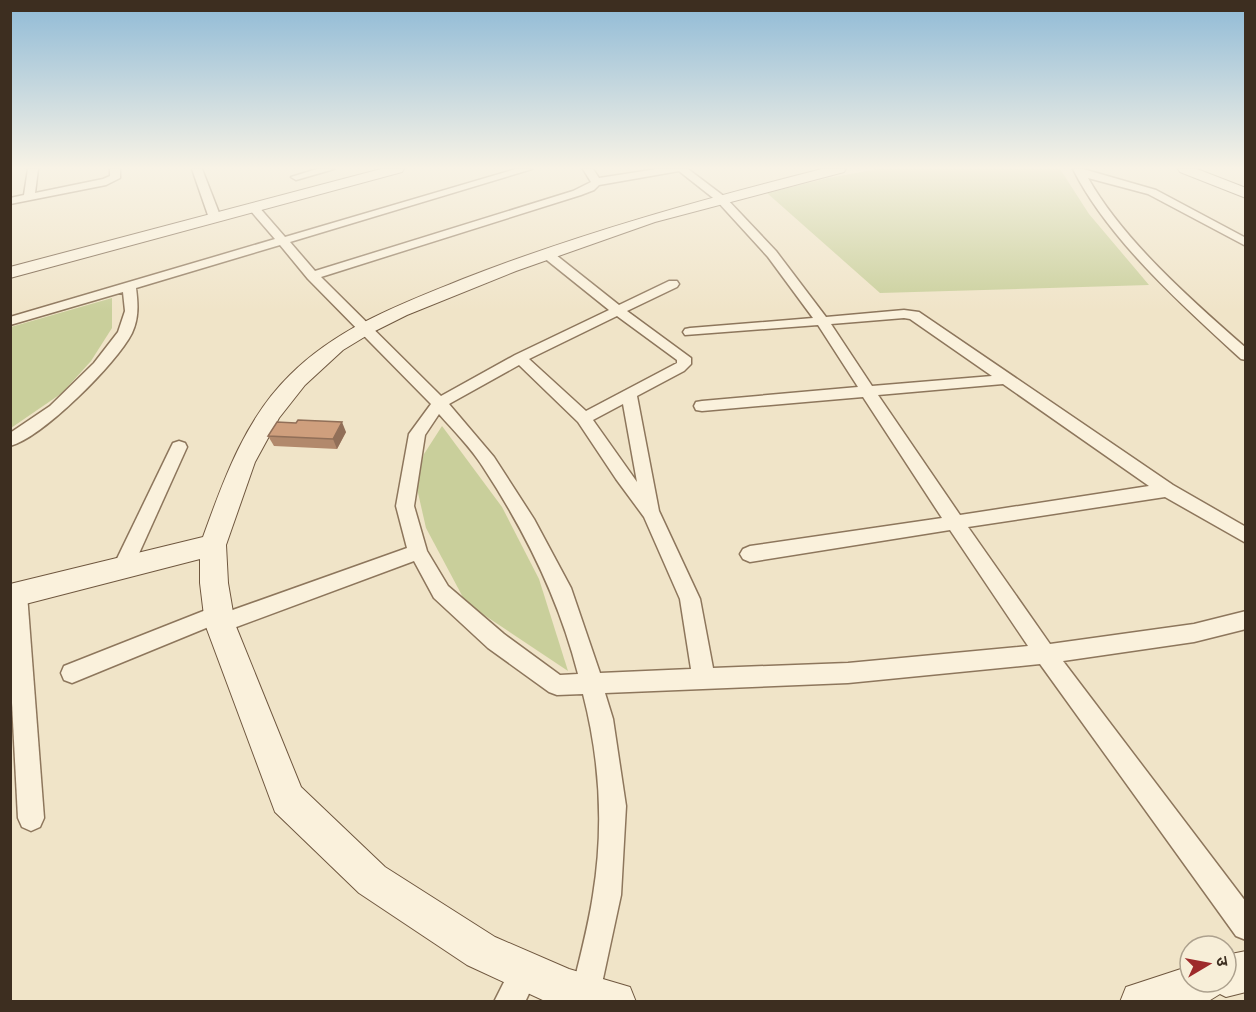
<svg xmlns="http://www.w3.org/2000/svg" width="1256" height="1012" viewBox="0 0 1256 1012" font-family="'Roboto Serif','Noto Sans Devanagari',serif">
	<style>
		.green { fill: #c9cf9b }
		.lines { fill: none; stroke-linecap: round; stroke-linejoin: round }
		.street-casing { stroke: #8d765c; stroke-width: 3 }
		.secondary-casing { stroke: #6f573f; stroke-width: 2 }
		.street { fill: #faf1dc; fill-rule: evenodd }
		.secondary { fill: #faf1dc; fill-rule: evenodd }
		.wall { fill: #b2896c }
		.shaded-wall { fill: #916f58 }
		.building { fill: #cf9f7d; stroke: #916f58; stroke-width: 1.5 }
	</style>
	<rect width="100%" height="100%" fill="#f0e4c8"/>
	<g class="green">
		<path d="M878 169H1060L1089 214 1149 285 880 293 767 193 828 178Z"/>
		<path d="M112 298V328L91 361 62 393 11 428V327Z"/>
		<path d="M442 426 502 507 539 579 568 671 466 603 426 528 416 484 424 454Z"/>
	</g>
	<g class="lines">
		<g class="street-casing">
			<g id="street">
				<path d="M28 169H38L35 193 103 179 110 176V169H120V178L106 185 10 204V198L24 195Z"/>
				<path d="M192 169H202L221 218 219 220H211L209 218Z"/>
				<path d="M317 169H334L296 180 291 177Z"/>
				<path d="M516 169H532L290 242 315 271 573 191 591 182 583 169H593L599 178 657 169H688L725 197 776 251 826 317 904 310 919 312 1173 485 1246 527V543L1165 497 968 527 1050 644 1194 624 1246 611V629L1194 642 1063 661 1246 902V940L1236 936 1040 664 848 683 605 693 613 719 626 806 621 895 598 1002H574L571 994C579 961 588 928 593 895 604 828 600 760 583 694L557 695 549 692 488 648 434 598 414 561 220 633 213 630 211 626 72 683 64 680 61 673 64 666 211 608 218 605 225 608 227 612 407 548 396 506 409 434 431 404 308 279 280 245 136 288C138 304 139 318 132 333 117 363 42 438 10 446V433L50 406 94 363 118 332 125 311 123 292 10 325V317L275 239 250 210V206H258L285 237ZM679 171 717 201 768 257 813 318 690 328 685 329 683 332 685 335 818 325 858 387 702 401 696 402 694 406 696 410 702 411 863 397 942 518 750 546 743 549 740 554 743 559 750 562 950 530 1028 646 848 663 713 668 700 599 659 511 637 396 684 371 691 364V358L627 311 677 287 679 284 677 281H669L619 305 551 251H543V257L609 310 515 355 441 396 321 277 581 195 594 190 599 185ZM617 316 677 360V363L586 411 529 359ZM904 318 910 319 992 376 872 386 831 324ZM519 365 578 422 616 479 644 517 680 599 691 669 600 673 571 588 534 519 494 457 449 404ZM1003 384 1149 486 960 515 878 395ZM623 404 637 482 593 420ZM439 414C454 431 471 448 483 467 525 531 559 599 578 674L560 675 504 634 448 586 427 551 414 506 425 435Z"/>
				<path d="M1073 169H1083L1156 190 1246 238V246L1148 194 1088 178C1123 240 1192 301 1246 348V360L1241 359C1183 306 1108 239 1073 169Z"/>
				<path d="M179 441 185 443 187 447 132 569 129 575 122 577 115 575 112 569 171 447 173 443Z"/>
				<path d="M17 586 24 588 27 594 44 818 40 827 31 831 22 827 18 818 10 664V588Z"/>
				<path d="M525 955 535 960 540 970 525 1002H494L515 960Z"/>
			</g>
		</g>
		<g class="secondary-casing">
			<g id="secondary">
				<path d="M381 169H404L402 172 10 278V267Z"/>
				<path d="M822 169H846L844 172 655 222 516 271 407 315 371 333 343 350 305 385 279 418 255 462 226 545 228 583 235 624 301 787 385 867 495 937 569 969 630 987 636 1002H547L467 965 359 893 275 812 205 624 200 583V559L10 608V584L203 537C224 479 245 419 290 375 338 327 401 304 463 279 581 233 700 200 822 169Z"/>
				<path d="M1178 169H1197L1246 188V198L1180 172Z"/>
				<path d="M1246 951V992L1226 997 1220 994 1207 1002H1120L1126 987 1190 966V982H1226V955Z"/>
			</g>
		</g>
		<use href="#street" class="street"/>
		<use href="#secondary" class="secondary"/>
	</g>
	<path class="wall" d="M346 432 337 449 274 446 268 436Z"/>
	<path class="shaded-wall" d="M342 422 346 432 337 449 333 439Z"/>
	<path class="building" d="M298 420 342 422 333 439 268 436 277 422 296 423Z"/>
	<linearGradient id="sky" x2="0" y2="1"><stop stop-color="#8fbad6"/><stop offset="0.54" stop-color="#f8f3e6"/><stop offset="1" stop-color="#f8f3e6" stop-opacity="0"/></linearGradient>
	<rect width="1256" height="311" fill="url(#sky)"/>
	<rect width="1256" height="1012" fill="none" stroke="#3d2e20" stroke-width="24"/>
	<g transform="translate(1208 964) rotate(80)"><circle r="28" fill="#f7eed8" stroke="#ada18e" stroke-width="1.5"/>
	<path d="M0-4.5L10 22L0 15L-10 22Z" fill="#9e2a2b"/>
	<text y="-9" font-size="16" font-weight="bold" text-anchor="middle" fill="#3d2e20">उ</text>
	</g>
</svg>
